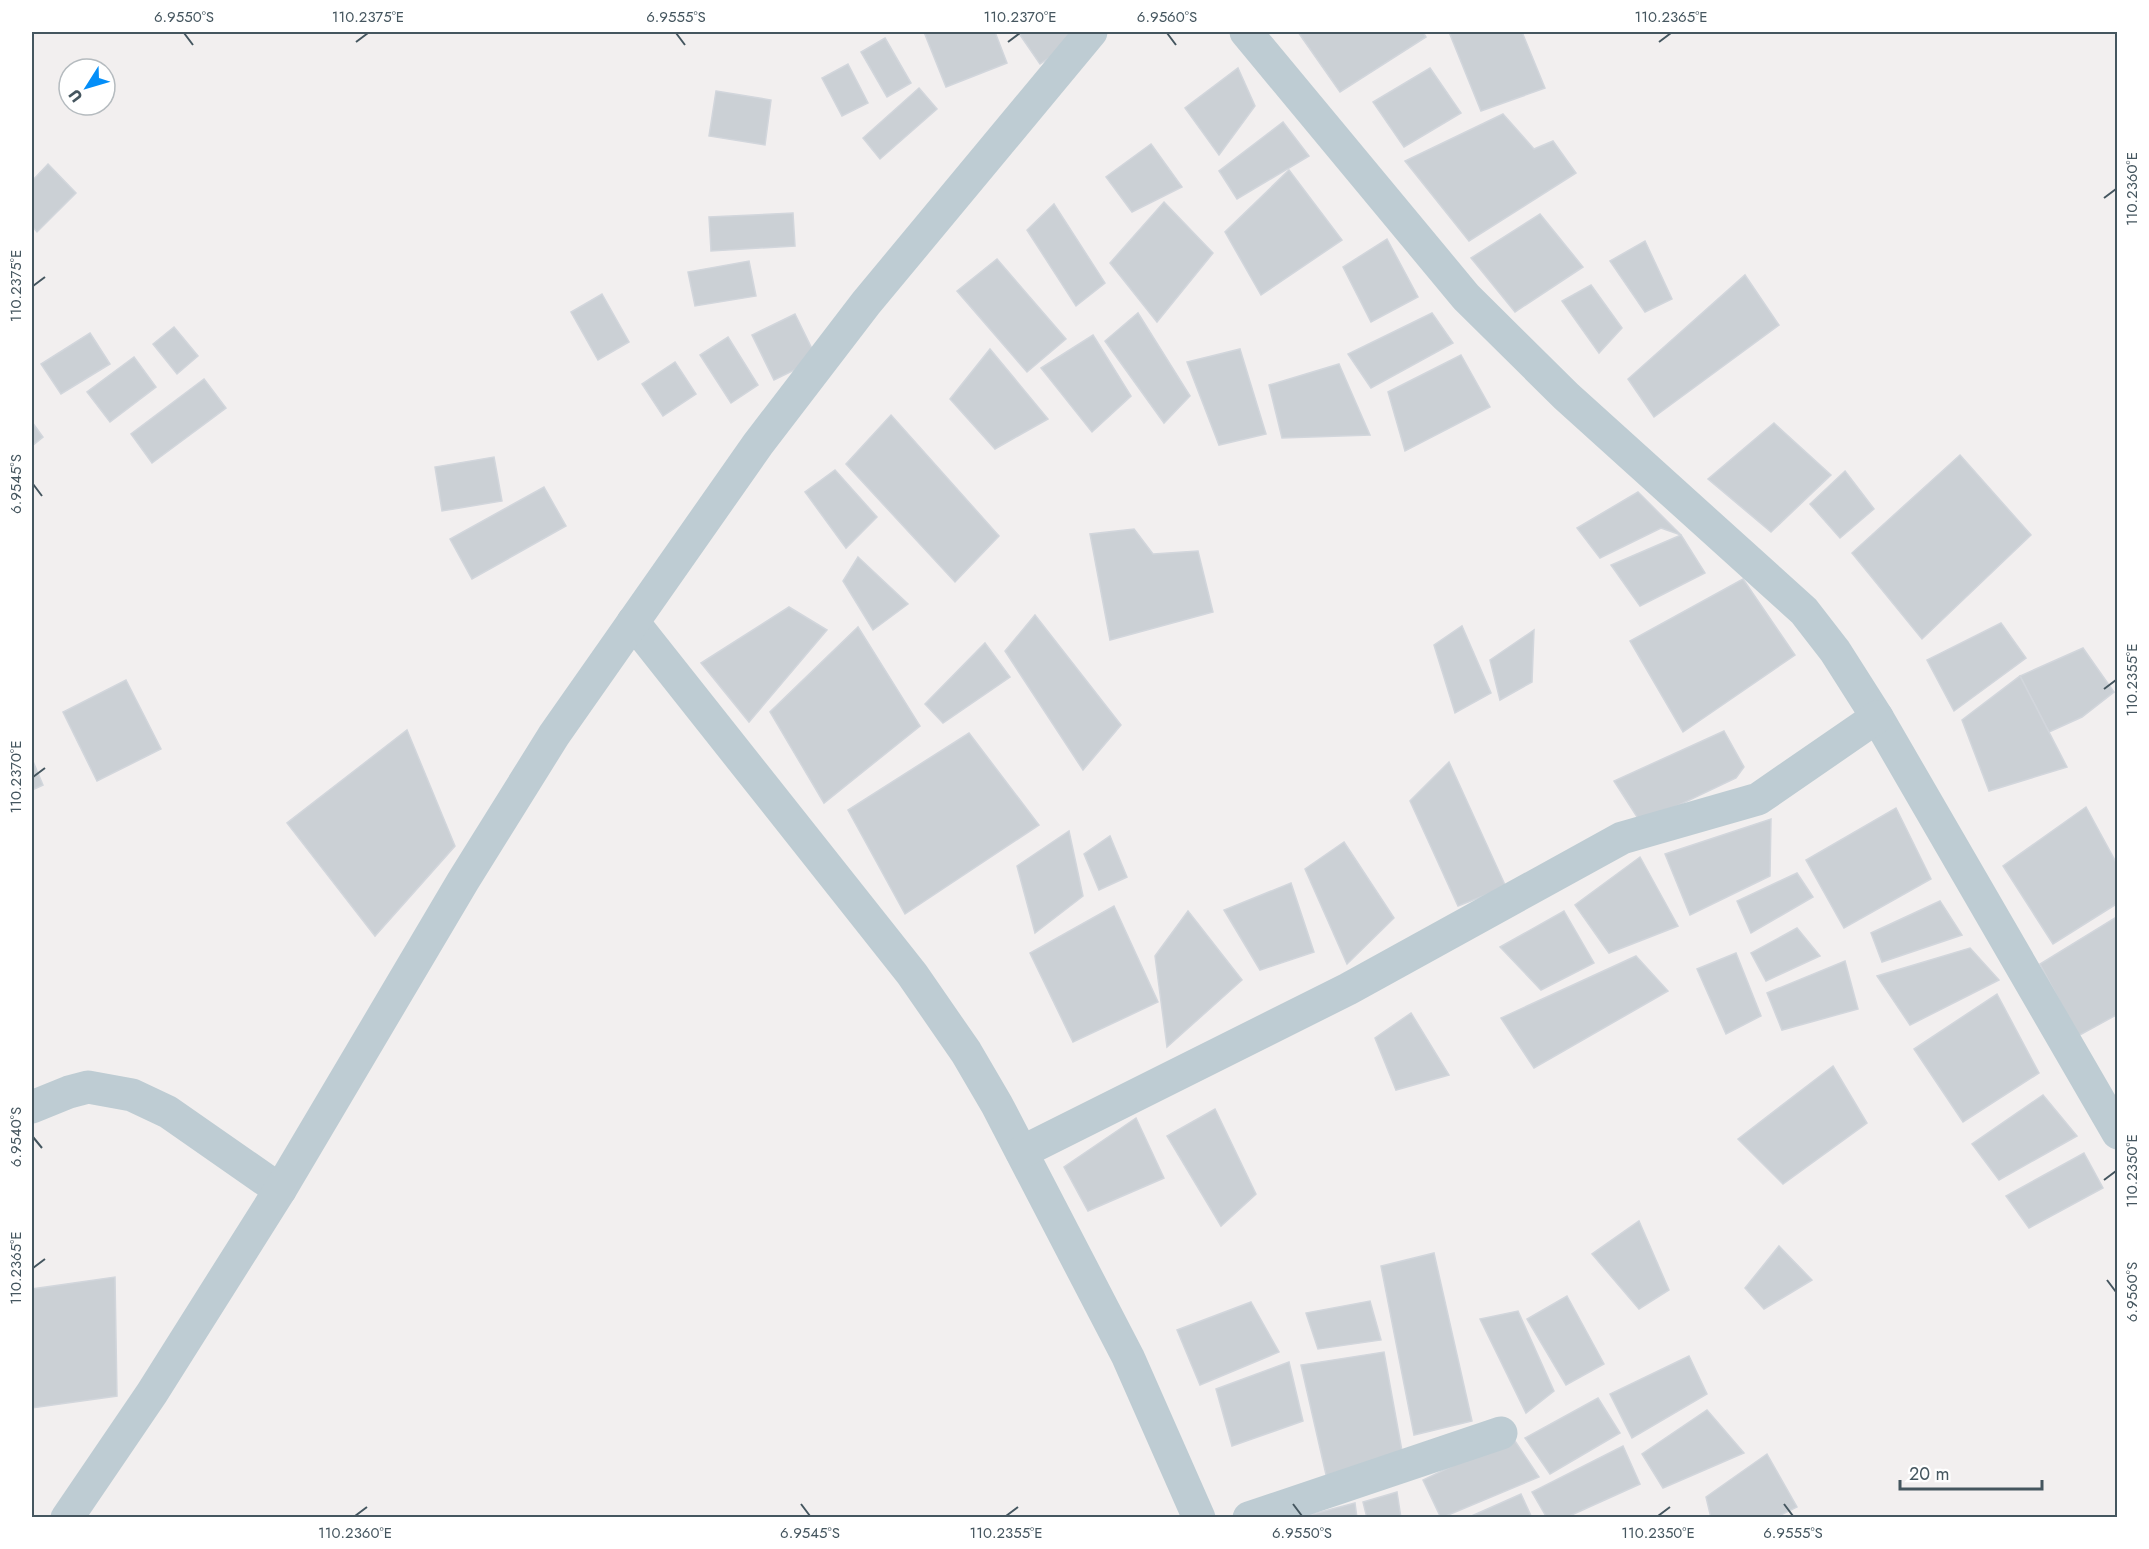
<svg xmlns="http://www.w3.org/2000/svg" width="2149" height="1549" viewBox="0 0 2149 1549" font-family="Jost,sans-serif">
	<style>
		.building { fill: #cbd0d5; stroke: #d2d6dc; stroke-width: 1.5 }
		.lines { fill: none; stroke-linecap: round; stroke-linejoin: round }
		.minor { stroke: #beccd3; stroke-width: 33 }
		.ticks { fill: none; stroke: #45565f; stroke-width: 2 }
		.neatline { fill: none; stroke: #45565f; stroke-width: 2 }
		.ticks-label { font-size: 15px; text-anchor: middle; fill: #45565f }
	</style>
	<rect width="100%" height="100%" fill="#f2efef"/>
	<g class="building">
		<path d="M924 32H995L1007 63 946 87Z"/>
		<path d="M1018 32H1082L1084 35 1040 64Z"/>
		<path d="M1298 32H1423L1426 37 1340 92Z"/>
		<path d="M1449 32H1522L1545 88 1481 111Z"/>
		<path d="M885 38 911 83 887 97 861 52Z"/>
		<path d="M848 64 868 103 842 116 822 78Z"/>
		<path d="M1238 68 1255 106 1219 155 1185 108Z"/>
		<path d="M1430 68 1461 113 1404 147 1373 102Z"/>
		<path d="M919 88 937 109 880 159 863 138Z"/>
		<path d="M716 91 771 100 765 145 709 136Z"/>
		<path d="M1503 114 1534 149 1553 141 1576 173 1469 241 1405 161Z"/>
		<path d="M1283 122 1309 156 1237 199 1219 171Z"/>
		<path d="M1151 144 1182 187 1132 212 1106 177Z"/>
		<path d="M48 164 76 193 37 232 32 226V181Z"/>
		<path d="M1289 170 1342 240 1261 295 1225 232Z"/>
		<path d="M1164 202 1213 253 1157 322 1110 263Z"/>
		<path d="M1054 204 1105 283 1076 306 1027 230Z"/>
		<path d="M793 213 795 246 711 251 709 217Z"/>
		<path d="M1540 214 1583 267 1515 312 1471 258Z"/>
		<path d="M1387 239 1418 297 1371 322 1343 267Z"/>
		<path d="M1645 241 1672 299 1645 312 1610 261Z"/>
		<path d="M997 259 1066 339 1027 372 957 291Z"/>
		<path d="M749 261 756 296 695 306 688 272Z"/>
		<path d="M1745 275 1779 325 1654 417 1628 379Z"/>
		<path d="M1591 285 1622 328 1599 353 1562 301Z"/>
		<path d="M602 294 629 342 598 360 571 312Z"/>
		<path d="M1138 313 1190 396 1164 423 1105 341Z"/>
		<path d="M1432 313 1453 343 1371 388 1348 354Z"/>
		<path d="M795 314 817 359 774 380 752 335Z"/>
		<path d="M174 327 198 356 177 374 153 344Z"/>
		<path d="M90 333 110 364 61 394 41 364Z"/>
		<path d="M1093 335 1131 396 1092 432 1041 368Z"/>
		<path d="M728 337 758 385 731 403 700 355Z"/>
		<path d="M990 349 1048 419 995 449 950 399Z"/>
		<path d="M1240 349 1266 434 1219 445 1187 362Z"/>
		<path d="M1461 355 1490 407 1405 451 1388 392Z"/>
		<path d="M134 357 156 387 110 422 87 392Z"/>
		<path d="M675 362 696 394 663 416 642 384Z"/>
		<path d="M1339 364 1370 435 1282 438 1269 385Z"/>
		<path d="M204 379 226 408 152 463 131 434Z"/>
		<path d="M891 415 999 536 955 582 846 464Z"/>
		<path d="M32 422 43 437 32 446Z"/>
		<path d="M1774 423 1831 475 1771 532 1708 479Z"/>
		<path d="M1960 455 2031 535 1922 639 1852 553Z"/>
		<path d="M494 457 502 501 442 511 435 467Z"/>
		<path d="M835 470 877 517 846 548 805 492Z"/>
		<path d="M1845 471 1874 509 1840 538 1810 504Z"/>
		<path d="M544 487 566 526 472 579 450 539Z"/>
		<path d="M1638 492 1681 535 1661 528 1600 558 1577 528Z"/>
		<path d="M1134 529 1153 554 1198 551 1213 612 1110 640 1090 534Z"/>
		<path d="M1681 535 1705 573 1640 606 1611 565Z"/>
		<path d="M858 557 908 604 873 630 843 581Z"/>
		<path d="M1743 579 1795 655 1683 732 1630 641Z"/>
		<path d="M789 607 827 630 749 722 701 663Z"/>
		<path d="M1035 615 1121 725 1083 770 1005 651Z"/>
		<path d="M2001 623 2026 658 1954 711 1927 660Z"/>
		<path d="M1462 626 1491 693 1455 713 1434 645Z"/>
		<path d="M858 627 920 726 824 803 770 712Z"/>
		<path d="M1534 630 1532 682 1500 700 1490 660Z"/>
		<path d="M985 643 1010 677 943 723 925 704Z"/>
		<path d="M2083 648 2114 692 2082 717 2049 732 2020 676Z"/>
		<path d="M2020 676 2067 767 1989 791 1962 720Z"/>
		<path d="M126 680 161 749 97 781 63 712Z"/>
		<path d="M407 730 455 846 375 936 287 823Z"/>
		<path d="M1724 731 1744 767 1736 778 1641 823 1614 781Z"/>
		<path d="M969 733 1039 825 905 914 848 810Z"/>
		<path d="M32 759 43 785 32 790Z"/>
		<path d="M1449 762 1506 887 1458 906 1410 801Z"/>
		<path d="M2086 807 2118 866V903L2053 944 2003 866Z"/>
		<path d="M1896 808 1931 879 1844 928 1806 860Z"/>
		<path d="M1771 819 1770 876 1690 915 1665 854Z"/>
		<path d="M1069 831 1083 896 1035 933 1017 866Z"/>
		<path d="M1110 836 1127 877 1099 890 1084 854Z"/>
		<path d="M1344 842 1394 918 1347 964 1305 869Z"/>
		<path d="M1640 857 1678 926 1609 953 1575 905Z"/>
		<path d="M1797 873 1813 897 1751 933 1737 901Z"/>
		<path d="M1291 883 1314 952 1260 970 1224 910Z"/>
		<path d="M1940 901 1962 935 1882 962 1871 933Z"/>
		<path d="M1114 906 1158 1002 1073 1042 1030 953Z"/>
		<path d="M1188 911 1242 980 1167 1047 1155 956Z"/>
		<path d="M1564 911 1594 963 1541 990 1500 947Z"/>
		<path d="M2118 916V1014L2078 1036 2040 964Z"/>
		<path d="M1797 928 1820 956 1766 981 1751 953Z"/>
		<path d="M1970 948 1999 980 1910 1025 1877 976Z"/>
		<path d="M1736 953 1761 1016 1726 1034 1697 969Z"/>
		<path d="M1636 956 1668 991 1534 1068 1501 1018Z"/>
		<path d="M1845 961 1858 1009 1782 1030 1767 993Z"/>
		<path d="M1997 994 2039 1073 1963 1122 1914 1049Z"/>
		<path d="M1411 1013 1449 1075 1396 1090 1375 1038Z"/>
		<path d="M1833 1066 1867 1123 1783 1184 1738 1139Z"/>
		<path d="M2043 1095 2077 1136 1999 1180 1972 1144Z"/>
		<path d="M1215 1109 1256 1194 1221 1226 1167 1136Z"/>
		<path d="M1136 1118 1164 1178 1088 1211 1064 1167Z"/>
		<path d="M2084 1153 2103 1188 2029 1228 2006 1196Z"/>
		<path d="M1639 1221 1669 1290 1639 1309 1592 1254Z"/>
		<path d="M1779 1246 1812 1280 1764 1309 1745 1288Z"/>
		<path d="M1434 1253 1472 1421 1414 1435 1381 1266Z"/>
		<path d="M115 1277 117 1396 32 1408V1289Z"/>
		<path d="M1567 1296 1604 1364 1566 1385 1527 1319Z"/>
		<path d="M1370 1301 1381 1340 1318 1349 1306 1313Z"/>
		<path d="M1251 1302 1279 1352 1200 1385 1177 1330Z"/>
		<path d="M1518 1311 1554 1391 1526 1413 1480 1319Z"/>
		<path d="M1384 1352 1404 1462 1327 1479 1301 1365Z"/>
		<path d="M1689 1356 1707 1394 1632 1438 1610 1394Z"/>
		<path d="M1289 1362 1303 1421 1232 1446 1216 1389Z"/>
		<path d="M1598 1398 1620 1433 1550 1474 1525 1438Z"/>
		<path d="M1707 1410 1744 1453 1663 1488 1642 1454Z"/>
		<path d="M1515 1441 1539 1477 1441 1518 1423 1480 1502 1442Z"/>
		<path d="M1623 1446 1640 1484 1565 1518H1547L1532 1492Z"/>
		<path d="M1767 1454 1797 1507 1775 1518H1711L1706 1497Z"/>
		<path d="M1397 1492 1401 1518H1367L1363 1502Z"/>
		<path d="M1521 1494 1532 1518H1467Z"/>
		<path d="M1355 1503 1357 1518H1298Z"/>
	</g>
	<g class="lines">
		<g class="minor">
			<path d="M1246 32 1466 297 1566 396 1804 611 1835 651 1877 717 2118 1133"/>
			<path d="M633 622 912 974 966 1052 997 1105 1128 1357 1199 1518"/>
			<path d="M32 1107 69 1092 88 1087 132 1095 168 1112 280 1190"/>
			<path d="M1022 1152 1348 989 1622 838 1758 799 1877 717"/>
			<path d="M67 1518 152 1393 280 1190 463 881 554 735 758 444 866 303 1091 32"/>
			<path d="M1249 1518 1501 1433"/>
		</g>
	</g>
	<path class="ticks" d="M184 33 193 45M676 33 685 45M1167 33 1176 45M356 42 368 33M1008 42 1020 33M1659 42 1671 33M2104 198 2116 189M33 286 45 277M33 484 42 496M2104 689 2116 680M33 777 45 768M33 1137 42 1148M2104 1180 2116 1171M33 1268 45 1259M2107 1280 2116 1292M801 1504 810 1516M1293 1504 1302 1516M1784 1504 1793 1516M355 1516 367 1507M1006 1516 1018 1507M1658 1516 1670 1507"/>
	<rect width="2149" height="1549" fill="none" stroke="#ffffff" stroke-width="66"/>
	<g transform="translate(87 87) rotate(233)"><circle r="28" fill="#ffffff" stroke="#b5bbbf" stroke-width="1.5"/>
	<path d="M0-4.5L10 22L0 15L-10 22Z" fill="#038ef8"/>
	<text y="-9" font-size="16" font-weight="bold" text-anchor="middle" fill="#45565f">U</text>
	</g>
	<path d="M1900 1480v9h142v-9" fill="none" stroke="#45565f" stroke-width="3"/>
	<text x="1909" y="1480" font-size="18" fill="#45565f" stroke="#ffffff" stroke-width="4.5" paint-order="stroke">20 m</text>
	<rect x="33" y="33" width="2083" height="1483" class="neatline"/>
	<g class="ticks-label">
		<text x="184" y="22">6.9550°S</text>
		<text x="368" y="22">110.2375°E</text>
		<text x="676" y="22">6.9555°S</text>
		<text x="1020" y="22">110.2370°E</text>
		<text x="1167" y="22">6.9560°S</text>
		<text x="1671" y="22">110.2365°E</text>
		<text transform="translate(2132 189) rotate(-90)" y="5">110.2360°E</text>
		<text transform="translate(16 286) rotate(-90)" y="5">110.2375°E</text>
		<text transform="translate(16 484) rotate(-90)" y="5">6.9545°S</text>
		<text transform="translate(2132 680) rotate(-90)" y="5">110.2355°E</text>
		<text transform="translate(16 777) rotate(-90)" y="5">110.2370°E</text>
		<text transform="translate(16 1137) rotate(-90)" y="5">6.9540°S</text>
		<text transform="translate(2132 1171) rotate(-90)" y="5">110.2350°E</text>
		<text transform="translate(16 1268) rotate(-90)" y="5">110.2365°E</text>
		<text transform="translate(2132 1292) rotate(-90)" y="5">6.9560°S</text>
		<text x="355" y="1538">110.2360°E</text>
		<text x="810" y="1538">6.9545°S</text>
		<text x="1006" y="1538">110.2355°E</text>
		<text x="1302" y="1538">6.9550°S</text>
		<text x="1658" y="1538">110.2350°E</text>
		<text x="1793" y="1538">6.9555°S</text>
	</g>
</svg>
